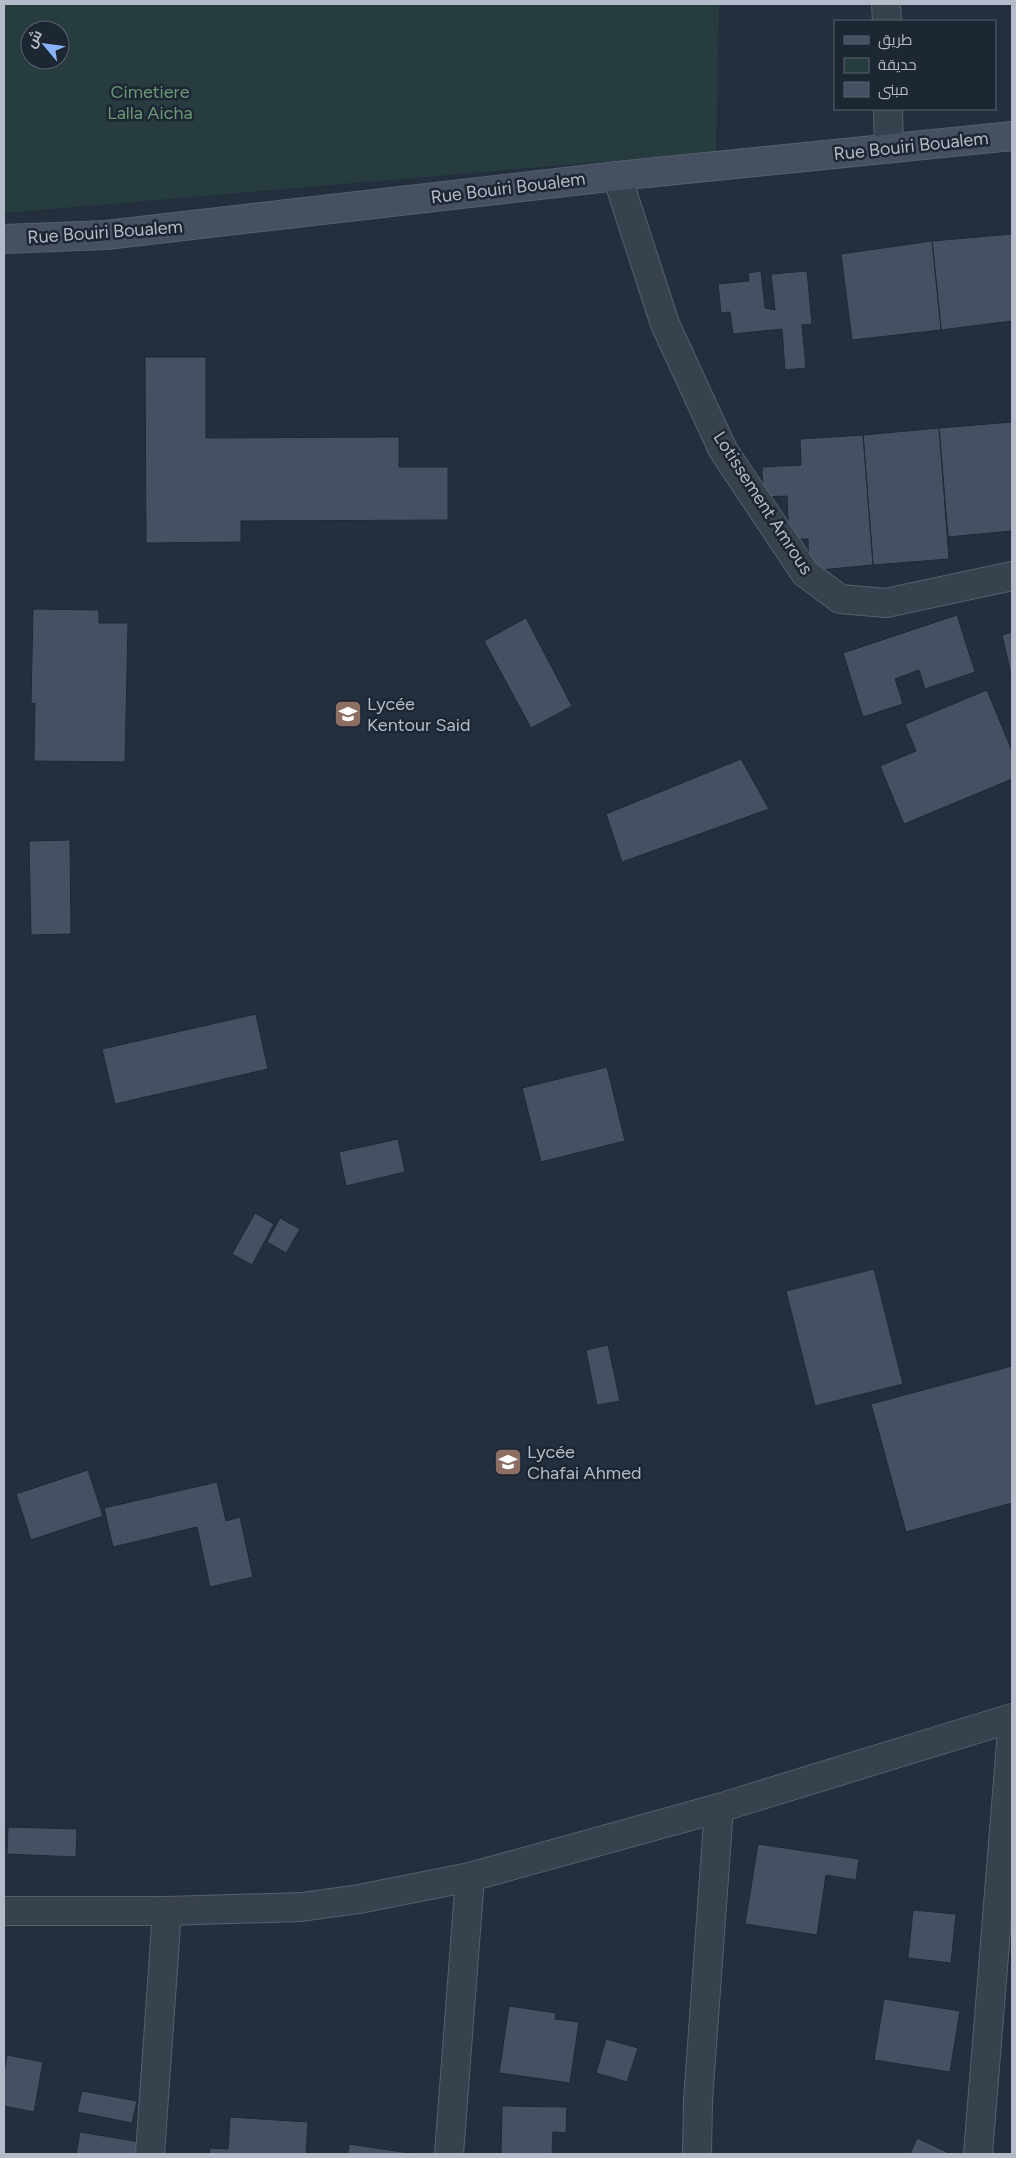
<svg xmlns="http://www.w3.org/2000/svg" width="1016" height="2158" viewBox="0 0 1016 2158" font-family="Figtree,Cairo,sans-serif">
	<style>
		.green { fill: #263c3f; fill-rule: evenodd }
		.building { fill: #455162; stroke: #1f2835 }
		.lines { fill: none; stroke-linecap: round; stroke-linejoin: round }
		.street-casing { stroke: #565f6c; stroke-width: 30 }
		.secondary-casing { stroke: #565f6c; stroke-width: 30 }
		.street { stroke: #38414e; stroke-width: 28 }
		.secondary { stroke: #465061; stroke-width: 28 }
		.labels { text-anchor: middle; dominant-baseline: central; stroke-width: 5; stroke-linejoin: round; paint-order: stroke }
		.park-label { font-size: 18px; fill: #6b9a76; stroke: #1d2633 }
		.street-label { font-size: 18px; fill: #b4bcc9; stroke: #1d2633 }
		.poi-label { font-size: 18px; fill: #b4bcc9; stroke: #1d2633; text-anchor: start }
	</style>
	<rect width="100%" height="100%" fill="#242f3e"/>
	<path class="green" d="M4 4H719L716 152 4 213ZM30 30H60V60H30Z"/>
	<g class="building">
		<path d="M1012 234V321L941 330 932 241Z"/>
		<path d="M932 241 941 330 852 340 841 254Z"/>
		<path d="M761 271 765 308 775 310 771 274 807 271 812 324 802 325 806 368 785 370 782 329 733 334 730 312 721 313 718 284 749 281 748 273Z"/>
		<path d="M145 357H206V438L399 437V467H448V520L241 521V542L146 543Z"/>
		<path d="M1012 422V531L948 537 939 428Z"/>
		<path d="M939 428 949 559 873 565 863 435Z"/>
		<path d="M863 435 873 565 809 571 808 539H789L787 496 763 497 762 467 801 465 800 439Z"/>
		<path d="M33 609 99 610V623H128L125 762 34 761 35 703 31 704Z"/>
		<path d="M957 615 975 672 925 689 919 670 895 679 903 704 863 717 843 653Z"/>
		<path d="M526 618 572 706 531 728 484 641Z"/>
		<path d="M1012 632V679L1002 635Z"/>
		<path d="M987 690 1012 751V779L904 824 880 766 916 751 905 724Z"/>
		<path d="M741 759 769 809 622 862 606 814Z"/>
		<path d="M70 840 71 934 31 935 29 841Z"/>
		<path d="M256 1014 268 1069 115 1104 102 1049Z"/>
		<path d="M607 1067 625 1141 541 1162 522 1088Z"/>
		<path d="M398 1139 405 1172 346 1186 339 1152Z"/>
		<path d="M255 1213 274 1224 252 1265 232 1254Z"/>
		<path d="M280 1218 300 1229 286 1253 267 1242Z"/>
		<path d="M874 1269 903 1384 815 1406 786 1291Z"/>
		<path d="M608 1345 620 1401 597 1405 586 1350Z"/>
		<path d="M1012 1366V1503L906 1532 871 1404Z"/>
		<path d="M88 1470 103 1516 31 1540 16 1494Z"/>
		<path d="M217 1482 226 1521 240 1517 253 1577 210 1587 197 1527 113 1547 104 1508Z"/>
		<path d="M8 1827 77 1829 76 1857 7 1854Z"/>
		<path d="M758 1844 859 1859 856 1880 826 1875 817 1935 745 1924Z"/>
		<path d="M913 1910 956 1914 951 1963 908 1958Z"/>
		<path d="M884 1999 960 2011 950 2072 874 2060Z"/>
		<path d="M509 2006 556 2013 555 2019 579 2022 570 2083 499 2073Z"/>
		<path d="M606 2039 638 2048 627 2082 596 2073Z"/>
		<path d="M7 2055 43 2062 34 2112 4 2106V2073Z"/>
		<path d="M82 2091 137 2101 132 2123 77 2112Z"/>
		<path d="M502 2106 567 2107 566 2133 553 2132 552 2154H501Z"/>
		<path d="M230 2117 308 2122 306 2154H209L210 2148 228 2149Z"/>
		<path d="M80 2132 140 2142 138 2154H76Z"/>
		<path d="M917 2138 949 2153V2154H910Z"/>
		<path d="M349 2144 415 2154H348Z"/>
	</g>
	<g class="lines">
		<g class="street-casing">
			<g id="street">
				<path d="M886 4 887 21"/>
				<path d="M888 109 889 148"/>
				<path d="M617 176 665 324 723 450 805 573 840 599 886 603 1012 576"/>
				<path d="M4 1911H167L301 1907 359 1899 470 1877 719 1808 1012 1718"/>
				<path d="M150 2154 167 1911"/>
				<path d="M449 2154 470 1877"/>
				<path d="M697 2154 698 2101 719 1808"/>
				<path d="M978 2154 1012 1731"/>
			</g>
		</g>
		<g class="secondary-casing">
			<path id="secondary" d="M4 239 106 235 617 176 1012 136"/>
		</g>
		<use href="#street" class="street"/>
		<use href="#secondary" class="secondary"/>
	</g>
	<defs>
		<g id="school-square" transform="scale(1.4375)"><rect x="-9" y="-9" width="18" height="18" rx="4" fill="#8d6e63" stroke="#1d2633"/><path d="M0-5L7-2L0 1L-7-2ZM-4 1L0 2.5L4 1V4Q0 6-4 4Z" fill="#fff"/></g>
	</defs>
	<g fill-rule="evenodd">
		<use href="#school-square" x="348" y="714"/>
		<use href="#school-square" x="508" y="1462"/>
	</g>
	<g class="labels">
		<g class="park-label">
			<text x="150" y="92">Cimetiere<tspan x="150" dy="21">Lalla Aicha</tspan></text>
		</g>
		<g class="street-label">
			<text transform="translate(911 146) rotate(-6)">Rue Bouiri Boualem</text>
			<text transform="translate(508 188) rotate(-7)">Rue Bouiri Boualem</text>
			<text transform="translate(105 232) rotate(-4)">Rue Bouiri Boualem</text>
			<text transform="translate(763 503) rotate(57)">Lotissement Amrous</text>
		</g>
		<g class="poi-label">
			<text x="367" y="704">Lycée<tspan x="367" dy="21">Kentour Said</tspan></text>
			<text x="527" y="1452">Lycée<tspan x="527" dy="21">Chafai Ahmed</tspan></text>
		</g>
	</g>
	<rect width="1016" height="2158" fill="none" stroke="#b4bcc9" stroke-width="10"/>
	<rect x="834" y="20" width="162" height="90" fill="#1d2633" stroke="#59626f"/>
	<rect x="844" y="36" width="25" height="8" fill="#465061" stroke="#59626f"/>
	<text x="878" y="45" font-size="15" fill="#b4bcc9">طريق</text>
	<rect x="844" y="58" width="25" height="15" fill="#263c3f" stroke="#59626f"/>
	<text x="878" y="70" font-size="15" fill="#b4bcc9">حديقة</text>
	<rect x="844" y="82" width="25" height="15" fill="#455162" stroke="#59626f"/>
	<text x="878" y="95" font-size="15" fill="#b4bcc9">مبنى</text>
	<g transform="translate(45 45) rotate(299)"><circle r="24" fill="#1d2633" stroke="#59626f"/>
	<path d="M0-4L9 19L0 12L-9 19Z" fill="#8ab4f8"/>
	<text y="-8" font-size="14" font-weight="bold" text-anchor="middle" fill="#b4bcc9">ش</text>
	</g>
</svg>
